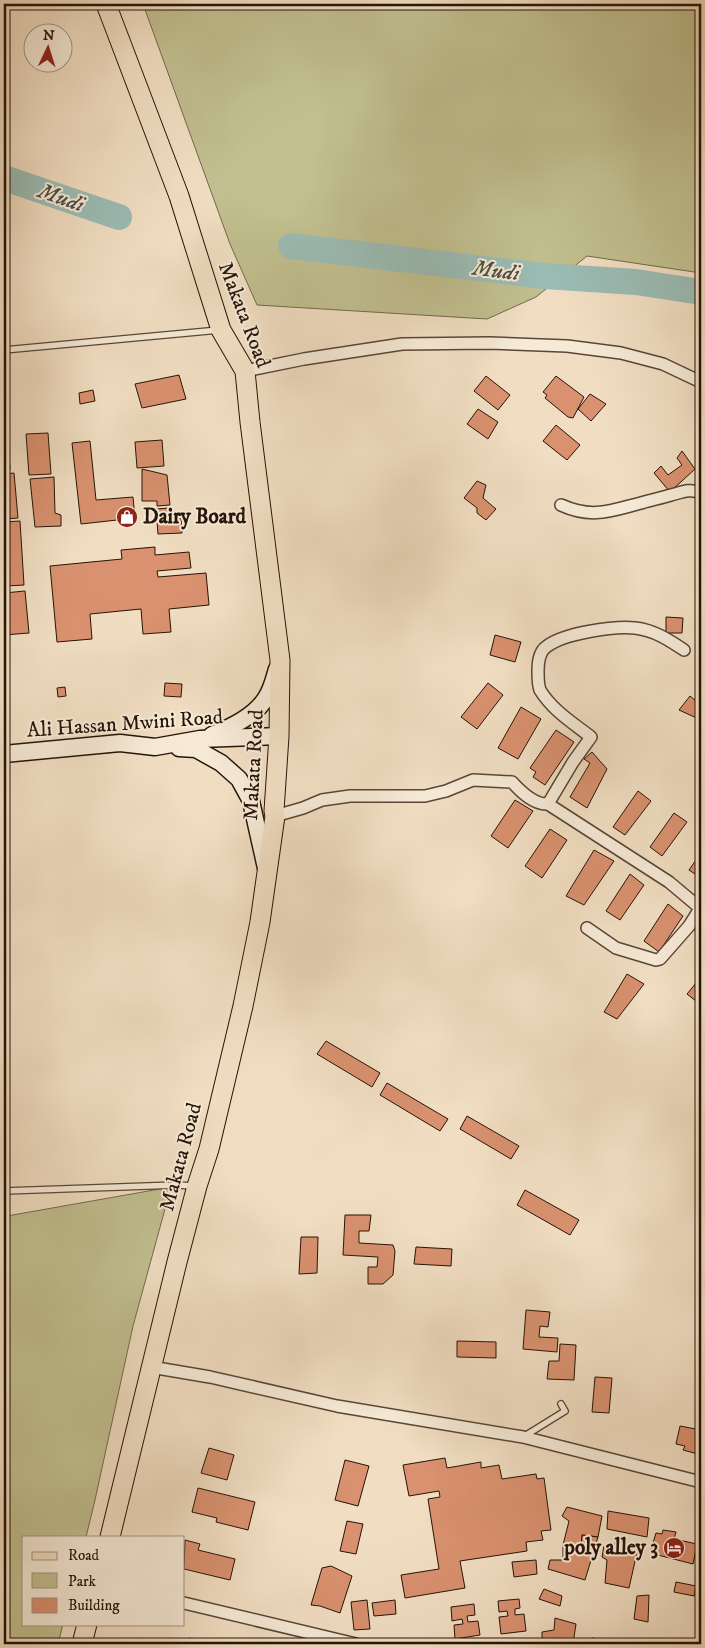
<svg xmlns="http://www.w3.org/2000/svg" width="705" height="1648" viewBox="0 0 705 1648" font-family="'IM FELL DW Pica',serif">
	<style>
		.green { fill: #c1bf8f; stroke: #74694c }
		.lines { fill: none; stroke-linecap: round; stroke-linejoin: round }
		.river { stroke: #9bbcb4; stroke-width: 26 }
		.building { fill: #d9916f; stroke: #261308 }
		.service-casing { stroke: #594636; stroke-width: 8 }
		.minor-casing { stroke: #594636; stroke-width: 14 }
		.secondary-casing { stroke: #261308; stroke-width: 19 }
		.primary-casing { stroke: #261308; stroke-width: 21 }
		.service { stroke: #f6ead7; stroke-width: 5.5 }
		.minor { stroke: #f6ead7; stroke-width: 11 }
		.secondary { stroke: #f6ead7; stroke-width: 16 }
		.primary { stroke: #f1dec2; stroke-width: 19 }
		.labels { text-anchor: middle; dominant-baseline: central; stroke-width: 4; stroke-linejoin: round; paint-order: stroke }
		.street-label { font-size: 21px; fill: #261308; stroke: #f6ead7 }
		.poi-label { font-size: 21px; font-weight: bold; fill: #261308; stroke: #f6ead7; text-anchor: start }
		.water-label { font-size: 22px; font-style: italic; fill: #4f4e44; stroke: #f6ead7 }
	</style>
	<rect width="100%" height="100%" fill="#f1dec2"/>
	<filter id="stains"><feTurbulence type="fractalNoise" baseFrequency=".004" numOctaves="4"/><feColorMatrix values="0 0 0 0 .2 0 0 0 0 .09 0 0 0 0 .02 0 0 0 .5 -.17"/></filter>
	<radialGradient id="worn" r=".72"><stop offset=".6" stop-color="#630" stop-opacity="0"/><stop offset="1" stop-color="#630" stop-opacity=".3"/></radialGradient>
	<g class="green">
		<path d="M143 4H701V273L587 256 536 297 487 319 257 305 230 244Z"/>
		<path d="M171 1187 133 1326 95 1500 86 1537H24V1624H63L58 1644H4V1227L7 1216Z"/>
	</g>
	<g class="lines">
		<g class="river">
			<path d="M4 178 119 217"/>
			<path d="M291 246 544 276 636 282 701 292"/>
		</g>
	</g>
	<g class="building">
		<path d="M179 375 186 399 142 408 135 384Z"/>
		<path d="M486 376 510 395 498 410 474 391Z"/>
		<path d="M556 376 584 397 573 418 568 417 545 398 547 395 543 392Z"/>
		<path d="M93 390 95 401 80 404 79 393Z"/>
		<path d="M590 394 606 404 591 421 578 409Z"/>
		<path d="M478 409 498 422 488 439 467 424Z"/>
		<path d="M556 425 580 445 567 460 543 441Z"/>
		<path d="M7 427 10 469 4 470V428Z"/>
		<path d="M48 433 51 474 29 475 26 434Z"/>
		<path d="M162 440 164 466 137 468 135 442Z"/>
		<path d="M90 441 96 500 133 497 135 518 81 524 72 443Z"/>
		<path d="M682 451 695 469 670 492 654 473 661 466 668 475 682 465 677 458Z"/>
		<path d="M142 469 167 475 170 505 157 506V501H142Z"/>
		<path d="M14 473 18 518 4 519V474Z"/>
		<path d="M54 477 55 513 61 515V526L35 527 30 479Z"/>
		<path d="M477 481 486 485 483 498 496 509 486 520 477 513V508L464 498Z"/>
		<path d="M169 508 170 519 181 518 182 533 158 534 156 509Z"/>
		<path d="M20 521 24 585 6 586 4 522Z"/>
		<path d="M155 547V555L189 552 191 568 157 571 158 577 206 573 209 605 169 609 171 632 143 634 141 609 90 614 92 639 57 642 50 566 122 559 121 550Z"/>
		<path d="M25 591 29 633 4 635V593Z"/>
		<path d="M666 617 683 618 682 633H666Z"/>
		<path d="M495 635 521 642 515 662 490 655Z"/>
		<path d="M165 683 182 684 181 697 164 696Z"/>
		<path d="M488 683 503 695 477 729 461 717Z"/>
		<path d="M65 687 66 696 58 697 57 688Z"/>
		<path d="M690 696 701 705V720L679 710Z"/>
		<path d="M521 707 541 719 518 759 498 748Z"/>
		<path d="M556 730 574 742 545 785 533 777 536 772 530 768Z"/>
		<path d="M592 752 607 769 587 808 570 797 590 763 584 759Z"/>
		<path d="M638 791 651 801 625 835 613 827Z"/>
		<path d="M515 800 533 811 508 848 491 836Z"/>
		<path d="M674 813 687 822 662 856 650 847Z"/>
		<path d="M550 829 567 840 542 878 525 866Z"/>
		<path d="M594 850 614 861 584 905 566 896Z"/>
		<path d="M701 853V878L689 870Z"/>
		<path d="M630 874 644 885 620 920 606 911Z"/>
		<path d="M668 904 683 916 659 952 644 941Z"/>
		<path d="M627 974 644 984 617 1019 604 1012Z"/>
		<path d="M701 977V1005L687 994Z"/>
		<path d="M326 1041 380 1073 372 1087 317 1054Z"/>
		<path d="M387 1083 448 1119 440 1131 380 1095Z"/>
		<path d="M467 1116 519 1146 511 1159 460 1129Z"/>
		<path d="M525 1190 579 1220 570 1235 517 1205Z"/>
		<path d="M345 1215H371L369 1231H359V1243L393 1245 395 1251 393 1275 383 1284H368V1267H377L378 1257 343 1255Z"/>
		<path d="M301 1237H318L317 1273 299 1274Z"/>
		<path d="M416 1247 452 1249 451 1266 414 1264Z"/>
		<path d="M526 1310 550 1312 548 1327 540 1326 539 1337 558 1338 557 1352 523 1349Z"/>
		<path d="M457 1341 496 1342V1358L457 1357Z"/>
		<path d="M560 1344 576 1345 574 1380 547 1379 549 1361H559Z"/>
		<path d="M595 1377 612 1378 609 1413 592 1412Z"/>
		<path d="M680 1426 701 1430V1450L700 1449 698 1454 683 1450 685 1446 676 1444Z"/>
		<path d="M209 1448 234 1455 227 1480 201 1473Z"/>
		<path d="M445 1458 447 1468 481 1462V1468L499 1465 502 1479 536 1474 537 1479 544 1478 551 1530 541 1531 543 1540 526 1542 527 1551 460 1561 465 1588 405 1598 401 1575 439 1569 428 1499 440 1497 439 1491 409 1496 403 1465Z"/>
		<path d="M345 1460 369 1466 358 1506 335 1500Z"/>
		<path d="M198 1488 255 1502 248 1530 216 1522 217 1518 192 1512Z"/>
		<path d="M567 1507 602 1516 598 1537 582 1535 581 1548 563 1545 569 1521 562 1516Z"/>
		<path d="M608 1511 649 1518 647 1537 607 1529Z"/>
		<path d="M347 1521 363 1524 356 1554 340 1551Z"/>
		<path d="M663 1530 676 1532 674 1539 697 1544 693 1564 650 1553 656 1533 662 1534Z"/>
		<path d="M582 1535 598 1537 585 1580 548 1569 550 1560H563V1545L581 1548Z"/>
		<path d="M185 1540 200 1544 198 1550 235 1559 230 1580 184 1569Z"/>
		<path d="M615 1542 638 1548 629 1588 605 1583 607 1560 602 1557 604 1546 614 1548Z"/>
		<path d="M536 1560 537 1574 514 1577 512 1562Z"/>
		<path d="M331 1566 352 1576 340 1613 320 1606 311 1605 322 1568Z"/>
		<path d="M676 1582 696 1586 694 1596 674 1592Z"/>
		<path d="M544 1589 562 1596 560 1606 539 1599Z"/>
		<path d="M649 1595 648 1622 634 1619 637 1596Z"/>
		<path d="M519 1599 520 1608 515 1609V1615L524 1614 526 1631 501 1634 499 1617 508 1616 507 1611 499 1612 498 1601Z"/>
		<path d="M367 1600 370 1629 354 1630 351 1602Z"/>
		<path d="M395 1600 396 1614 374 1616 372 1603Z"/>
		<path d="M474 1604 475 1615 467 1616 468 1622 478 1621 480 1635 455 1639 454 1625 463 1624 462 1619 452 1621 451 1607Z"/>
		<path d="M555 1618 576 1624 573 1644H542V1632L554 1630Z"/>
		<path d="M189 1638 215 1644H188Z"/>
		<path d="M592 1638 626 1643V1644H591Z"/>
	</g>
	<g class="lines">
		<g class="service-casing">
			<g id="service">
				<path d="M4 350 219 330"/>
				<path d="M4 1191 177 1185 194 1186"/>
				<path d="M523 1437 565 1411 561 1404"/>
			</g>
		</g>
		<g class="minor-casing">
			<g id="minor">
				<path d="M245 371 304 359 402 344 490 343 567 346 621 353 663 364 701 382"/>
				<path d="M561 505C592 519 610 511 641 503 651 500 661 498 671 495 682 492 691 488 701 493"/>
				<path d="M548 804 573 762 591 737C573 723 552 710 540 690 538 685 538 677 538 671 538 663 539 652 546 647 563 633 614 626 635 628 654 630 669 640 684 650"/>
				<path d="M275 816 303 808 322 800 350 796H425L446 791 473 780 512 782C521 792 534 805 548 804L669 882 700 908"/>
				<path d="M587 928 616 948 656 960 660 959 689 926 701 907"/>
				<path d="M151 1367 210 1377 337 1406 523 1437 701 1482"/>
				<path d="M184 1603 356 1644"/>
			</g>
		</g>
		<g class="secondary-casing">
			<g id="secondary">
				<path d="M212 735C230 728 255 716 266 698 272 689 274 679 277 669"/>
				<path d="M179 748 196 749 221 763 239 779 251 801 266 868"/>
				<path d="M4 754 120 743 155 747 200 739 279 736"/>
			</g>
		</g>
		<g class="primary-casing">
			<g id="primary">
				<path d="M106 4 179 196 221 330 245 371 250 422 280 660 279 736 274 811 275 816 260 922 243 1006 209 1149 197 1186 177 1262 110 1537"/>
				<path d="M82 1644 87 1624"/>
			</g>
		</g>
		<use href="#service" class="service"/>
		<use href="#minor" class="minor"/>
		<use href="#secondary" class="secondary"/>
		<use href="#primary" class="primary"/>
	</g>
	<defs>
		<g id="shop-disc" transform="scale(1.125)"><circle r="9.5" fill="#8f2418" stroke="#f6ead7"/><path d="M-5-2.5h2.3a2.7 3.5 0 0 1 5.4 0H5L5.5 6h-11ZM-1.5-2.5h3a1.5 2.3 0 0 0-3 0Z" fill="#fff"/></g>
		<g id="hotel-disc" transform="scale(1.125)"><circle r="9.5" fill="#8f2418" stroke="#f6ead7"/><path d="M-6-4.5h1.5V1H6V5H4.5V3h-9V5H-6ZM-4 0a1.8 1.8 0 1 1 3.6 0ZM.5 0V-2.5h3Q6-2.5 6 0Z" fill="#fff"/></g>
	</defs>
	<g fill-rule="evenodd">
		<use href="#shop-disc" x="127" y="517"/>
		<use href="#hotel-disc" x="674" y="1548"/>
	</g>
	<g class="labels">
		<g class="street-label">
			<text transform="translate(244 315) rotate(69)">Makata Road</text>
			<text transform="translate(125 724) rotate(-4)">Ali Hassan Mwini Road</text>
			<text transform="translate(254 765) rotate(-87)">Makata Road</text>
			<text transform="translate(181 1157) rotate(-75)">Makata Road</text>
		</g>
		<g class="poi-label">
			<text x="143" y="517">Dairy Board</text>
			<text x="658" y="1548" text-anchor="end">poly alley 3</text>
		</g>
		<g class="water-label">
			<text transform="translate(61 198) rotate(19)">Mudi</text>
			<text transform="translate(496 271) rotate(7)">Mudi</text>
		</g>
	</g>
	<rect width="705" height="1648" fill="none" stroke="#f1dec2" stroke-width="20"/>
	<rect x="5" y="5" width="695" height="1638" fill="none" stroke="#261308" stroke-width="2.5"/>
	<rect x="10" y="10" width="685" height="1628" fill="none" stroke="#261308"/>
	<rect x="22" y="1536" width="162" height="90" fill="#f6ead7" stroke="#a39484"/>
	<rect x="32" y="1552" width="25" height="8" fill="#f1dec2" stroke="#a39484"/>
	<text x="68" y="1560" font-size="15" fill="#261308">Road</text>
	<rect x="32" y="1573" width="25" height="15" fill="#c1bf8f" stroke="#a39484"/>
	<text x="68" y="1586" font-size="15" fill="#261308">Park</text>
	<rect x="32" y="1598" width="25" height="15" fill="#d9916f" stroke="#a39484"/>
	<text x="68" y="1610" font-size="15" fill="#261308">Building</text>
	<g transform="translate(48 48) rotate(4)"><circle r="24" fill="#f6ead7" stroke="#a39484"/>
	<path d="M0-4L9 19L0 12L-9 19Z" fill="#8f2418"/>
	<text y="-8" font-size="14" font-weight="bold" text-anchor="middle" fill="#261308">N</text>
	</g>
	<rect width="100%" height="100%" filter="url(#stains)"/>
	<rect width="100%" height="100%" fill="url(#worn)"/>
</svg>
